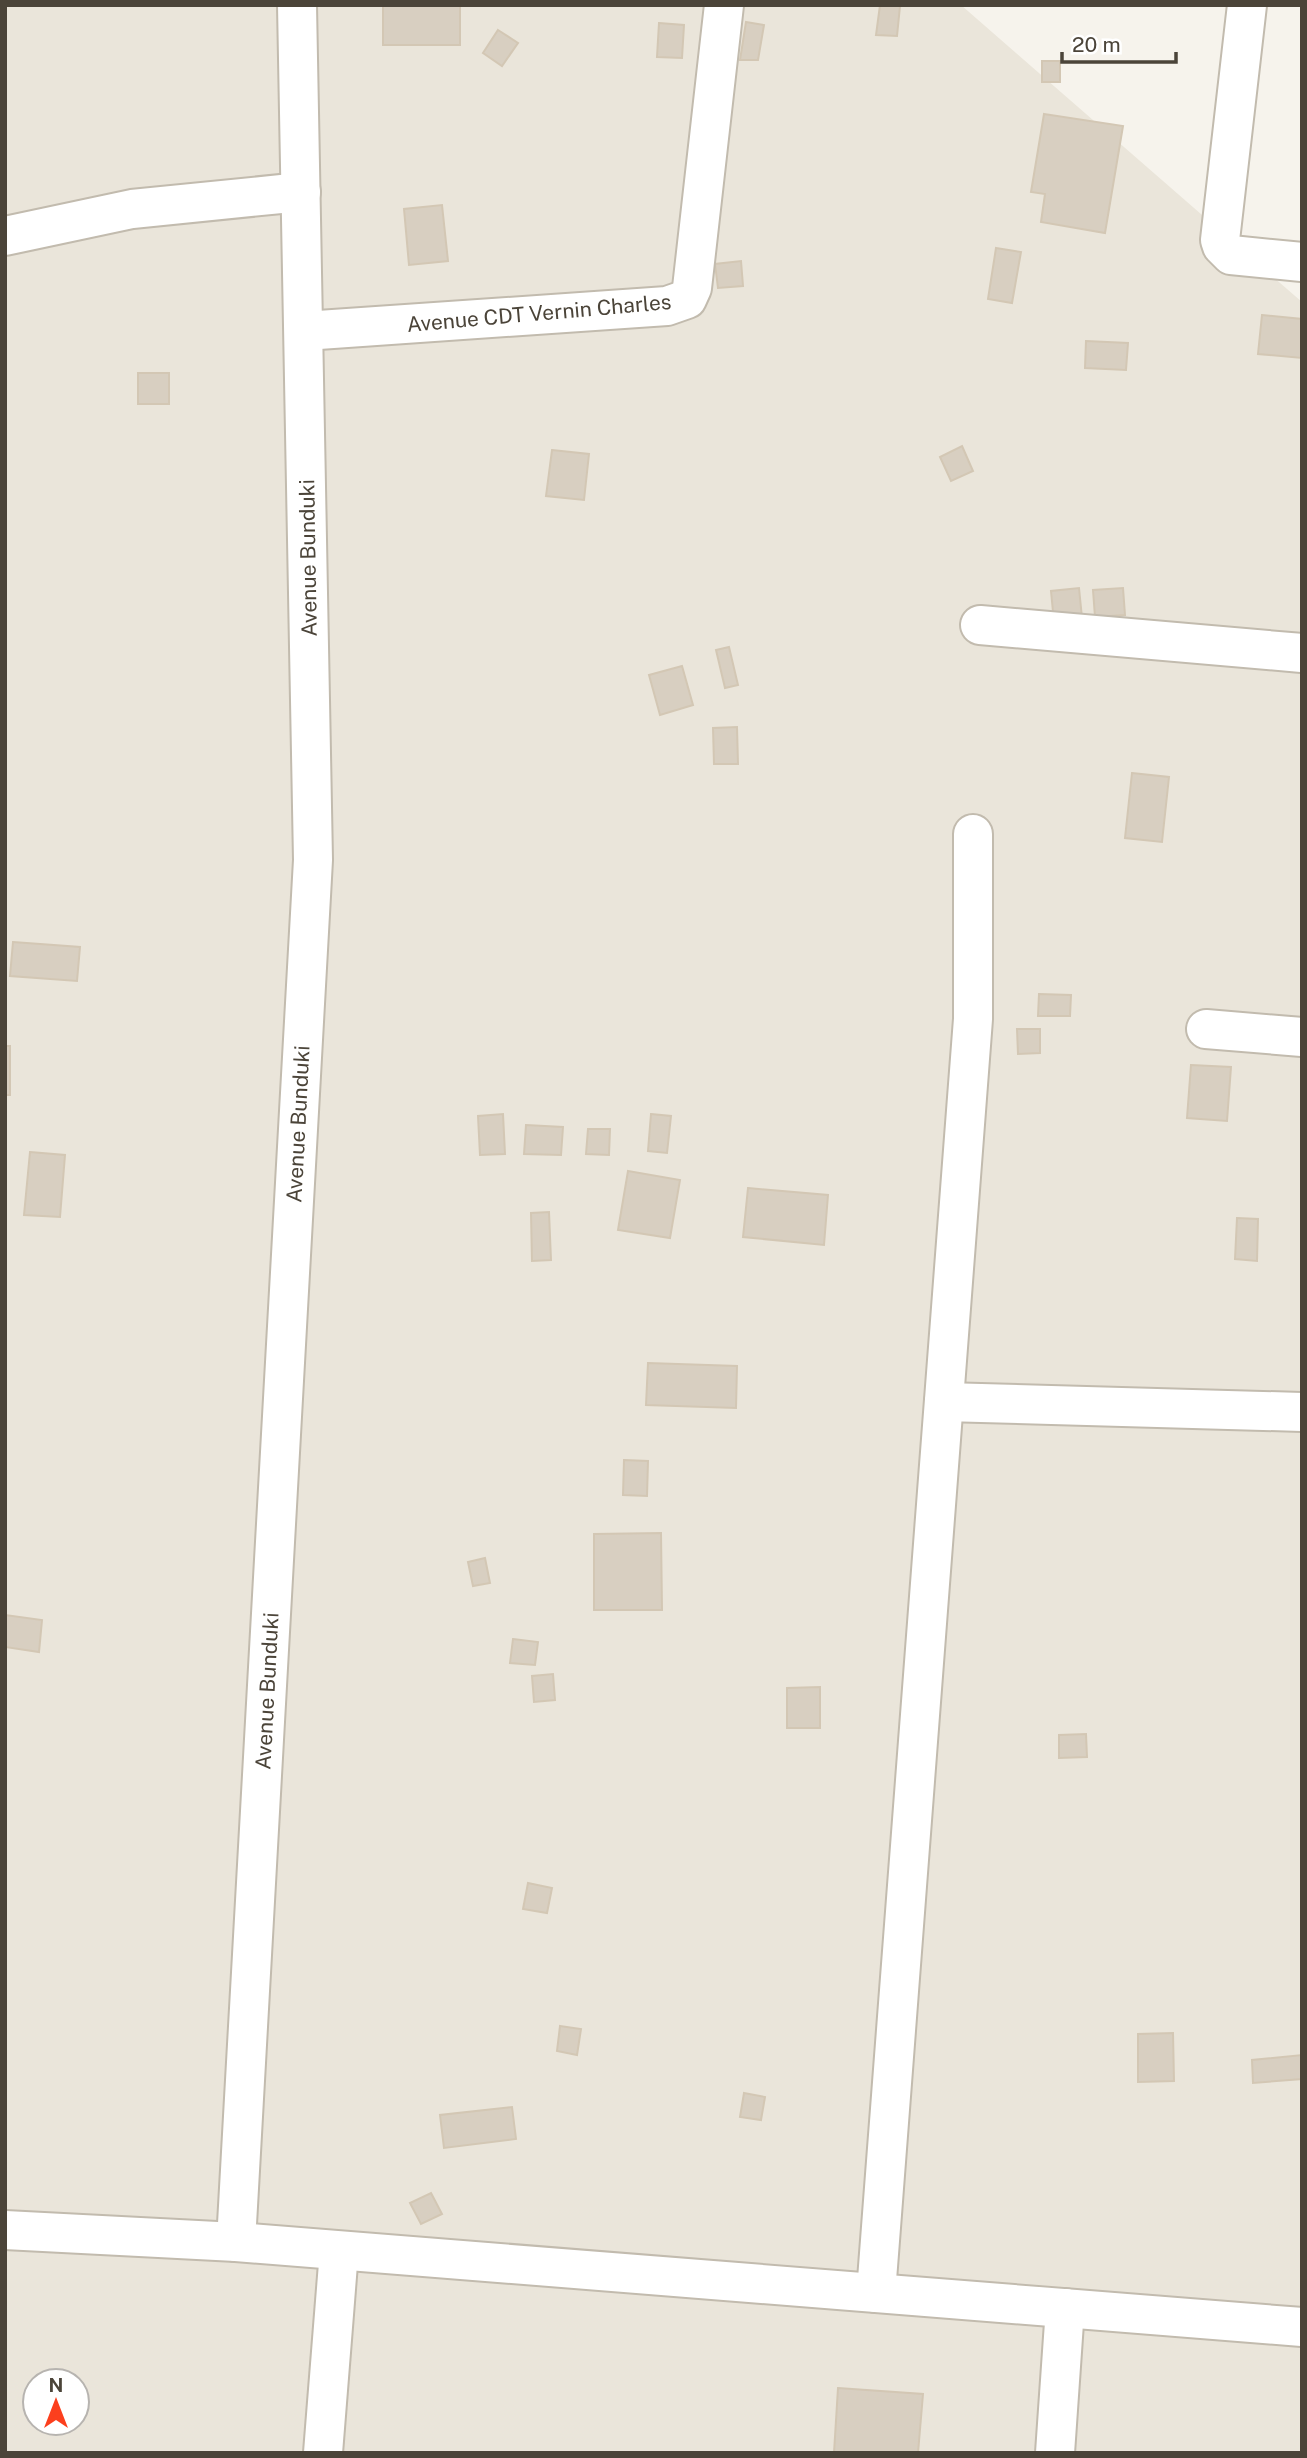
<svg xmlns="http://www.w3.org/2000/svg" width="1307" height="2458" viewBox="0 0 1307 2458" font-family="'Public Sans',sans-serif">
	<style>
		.residential { fill: #eae5da; fill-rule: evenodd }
		.building { fill: #d8cfc1; stroke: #d3c7b4; stroke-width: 2 }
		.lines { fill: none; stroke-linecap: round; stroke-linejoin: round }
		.minor-casing { stroke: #c2bbae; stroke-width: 42 }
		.minor { stroke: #fff; stroke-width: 38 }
		.labels { text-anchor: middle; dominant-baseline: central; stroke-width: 5; stroke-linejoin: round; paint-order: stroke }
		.street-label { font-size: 21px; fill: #4b4439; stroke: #fff }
	</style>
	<rect width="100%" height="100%" fill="#f6f3ec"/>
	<path class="residential" d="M5 5H961L1302 302V2453H5ZM35 2381H77V2423H35Z"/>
	<g class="building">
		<rect x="383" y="5" width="77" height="40"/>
		<path d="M880 5 900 6 897 36 876 35Z"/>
		<path d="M746 22 764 25 758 60H740Z"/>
		<path d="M659 23 684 25 682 58 657 57Z"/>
		<path d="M498 30 518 43 502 66 483 53Z"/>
		<rect x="1042" y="61" width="18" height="21"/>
		<path d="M1044 114 1123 126 1105 233 1041 222 1045 194 1031 192Z"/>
		<path d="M442 205 448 261 409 265 404 209Z"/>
		<path d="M996 248 1021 252 1012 303 988 299Z"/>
		<path d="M741 261 743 286 718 288 715 264Z"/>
		<path d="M1262 315 1302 319V358L1258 354Z"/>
		<path d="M1086 341 1128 343 1126 370 1085 368Z"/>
		<rect x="138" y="373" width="31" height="31"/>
		<path d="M962 446 973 471 951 481 940 457Z"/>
		<path d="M552 450 589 454 584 500 546 496Z"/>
		<path d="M1079 588 1082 618 1054 622 1051 591Z"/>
		<path d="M1123 588 1125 615 1095 617 1093 590Z"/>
		<path d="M729 647 738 685 725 688 716 650Z"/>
		<path d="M682 666 693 705 660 715 649 675Z"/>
		<path d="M737 727 738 764H714L713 728Z"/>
		<path d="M1132 773 1169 777 1162 842 1125 838Z"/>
		<path d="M13 942 80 947 77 981 10 976Z"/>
		<path d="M1039 994 1071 995 1070 1016H1038Z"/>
		<path d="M1017 1029H1040V1053L1018 1054Z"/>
		<rect x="5" y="1046" width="5" height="49"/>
		<path d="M1191 1065 1231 1067 1227 1121 1187 1118Z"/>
		<path d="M503 1114 505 1154 480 1155 478 1116Z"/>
		<path d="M651 1114 671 1116 667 1153 648 1151Z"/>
		<path d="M526 1125 563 1127 561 1155 524 1154Z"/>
		<path d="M588 1129H610L609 1155 586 1154Z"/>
		<path d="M30 1152 65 1155 60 1217 24 1215Z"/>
		<path d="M628 1171 680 1180 670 1238 618 1230Z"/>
		<path d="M748 1188 828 1195 824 1245 743 1237Z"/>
		<path d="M549 1212 551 1260 532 1261 531 1213Z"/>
		<path d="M1237 1218 1258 1219 1257 1261 1235 1259Z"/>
		<path d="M648 1363 737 1366 736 1408 646 1405Z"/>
		<path d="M624 1460 648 1461 647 1496 623 1495Z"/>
		<path d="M661 1533 662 1610H594V1534Z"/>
		<path d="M485 1558 490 1583 473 1586 468 1562Z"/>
		<path d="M5 1615 42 1620 39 1652 5 1647Z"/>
		<path d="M513 1639 538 1642 535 1665 510 1663Z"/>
		<path d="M553 1674 555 1700 534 1702 532 1676Z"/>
		<path d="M820 1687V1728H787V1688Z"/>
		<path d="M1086 1734 1087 1757 1059 1758V1735Z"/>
		<path d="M528 1883 552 1888 547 1913 523 1909Z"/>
		<path d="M560 2026 581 2029 577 2055 557 2051Z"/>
		<path d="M1173 2033 1174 2081 1138 2082V2034Z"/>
		<path d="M1302 2055V2079L1253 2083 1252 2060Z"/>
		<path d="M744 2093 765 2097 761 2120 740 2117Z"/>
		<path d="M512 2107 516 2139 444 2148 440 2115Z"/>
		<path d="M431 2193 442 2214 421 2224 410 2203Z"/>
		<path d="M838 2388 923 2394 918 2453H834Z"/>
	</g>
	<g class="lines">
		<g class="minor-casing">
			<g id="minor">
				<path d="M1247 5 1220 240 1222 246 1231 255 1302 262"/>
				<path d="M5 236 132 209 301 192"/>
				<path d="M304 331 667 306 687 299 692 288 724 5"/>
				<path d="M980 625 1302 653"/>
				<path d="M1206 1029 1302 1037"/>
				<path d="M944 1402 1302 1412"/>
				<path d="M5 2230 236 2242 1302 2327"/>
				<path d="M236 2242 313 860 297 5"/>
				<path d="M876 2293 973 1019V834"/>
				<path d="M323 2453 339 2251"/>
				<path d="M1055 2453 1065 2308"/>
			</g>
		</g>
		<use href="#minor" class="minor"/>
	</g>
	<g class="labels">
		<g class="street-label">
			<text transform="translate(539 313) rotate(-5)">Avenue CDT Vernin Charles</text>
			<text transform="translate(308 558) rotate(-91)">Avenue Bunduki</text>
			<text transform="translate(298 1124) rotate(-87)">Avenue Bunduki</text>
			<text transform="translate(267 1691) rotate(-87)">Avenue Bunduki</text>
		</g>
	</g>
	<rect width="1307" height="2458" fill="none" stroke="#4b4439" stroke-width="14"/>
	<g transform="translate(56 2402)"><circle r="33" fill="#ffffff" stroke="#b7b4b0" stroke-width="2"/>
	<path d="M0-5L12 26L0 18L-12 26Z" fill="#fc3f1d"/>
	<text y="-10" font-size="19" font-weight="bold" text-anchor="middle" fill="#4b4439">N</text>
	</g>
	<path d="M1062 52v10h114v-10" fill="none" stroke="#4b4439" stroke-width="3.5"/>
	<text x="1072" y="52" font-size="21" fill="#4b4439" stroke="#ffffff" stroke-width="5" paint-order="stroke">20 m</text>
</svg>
